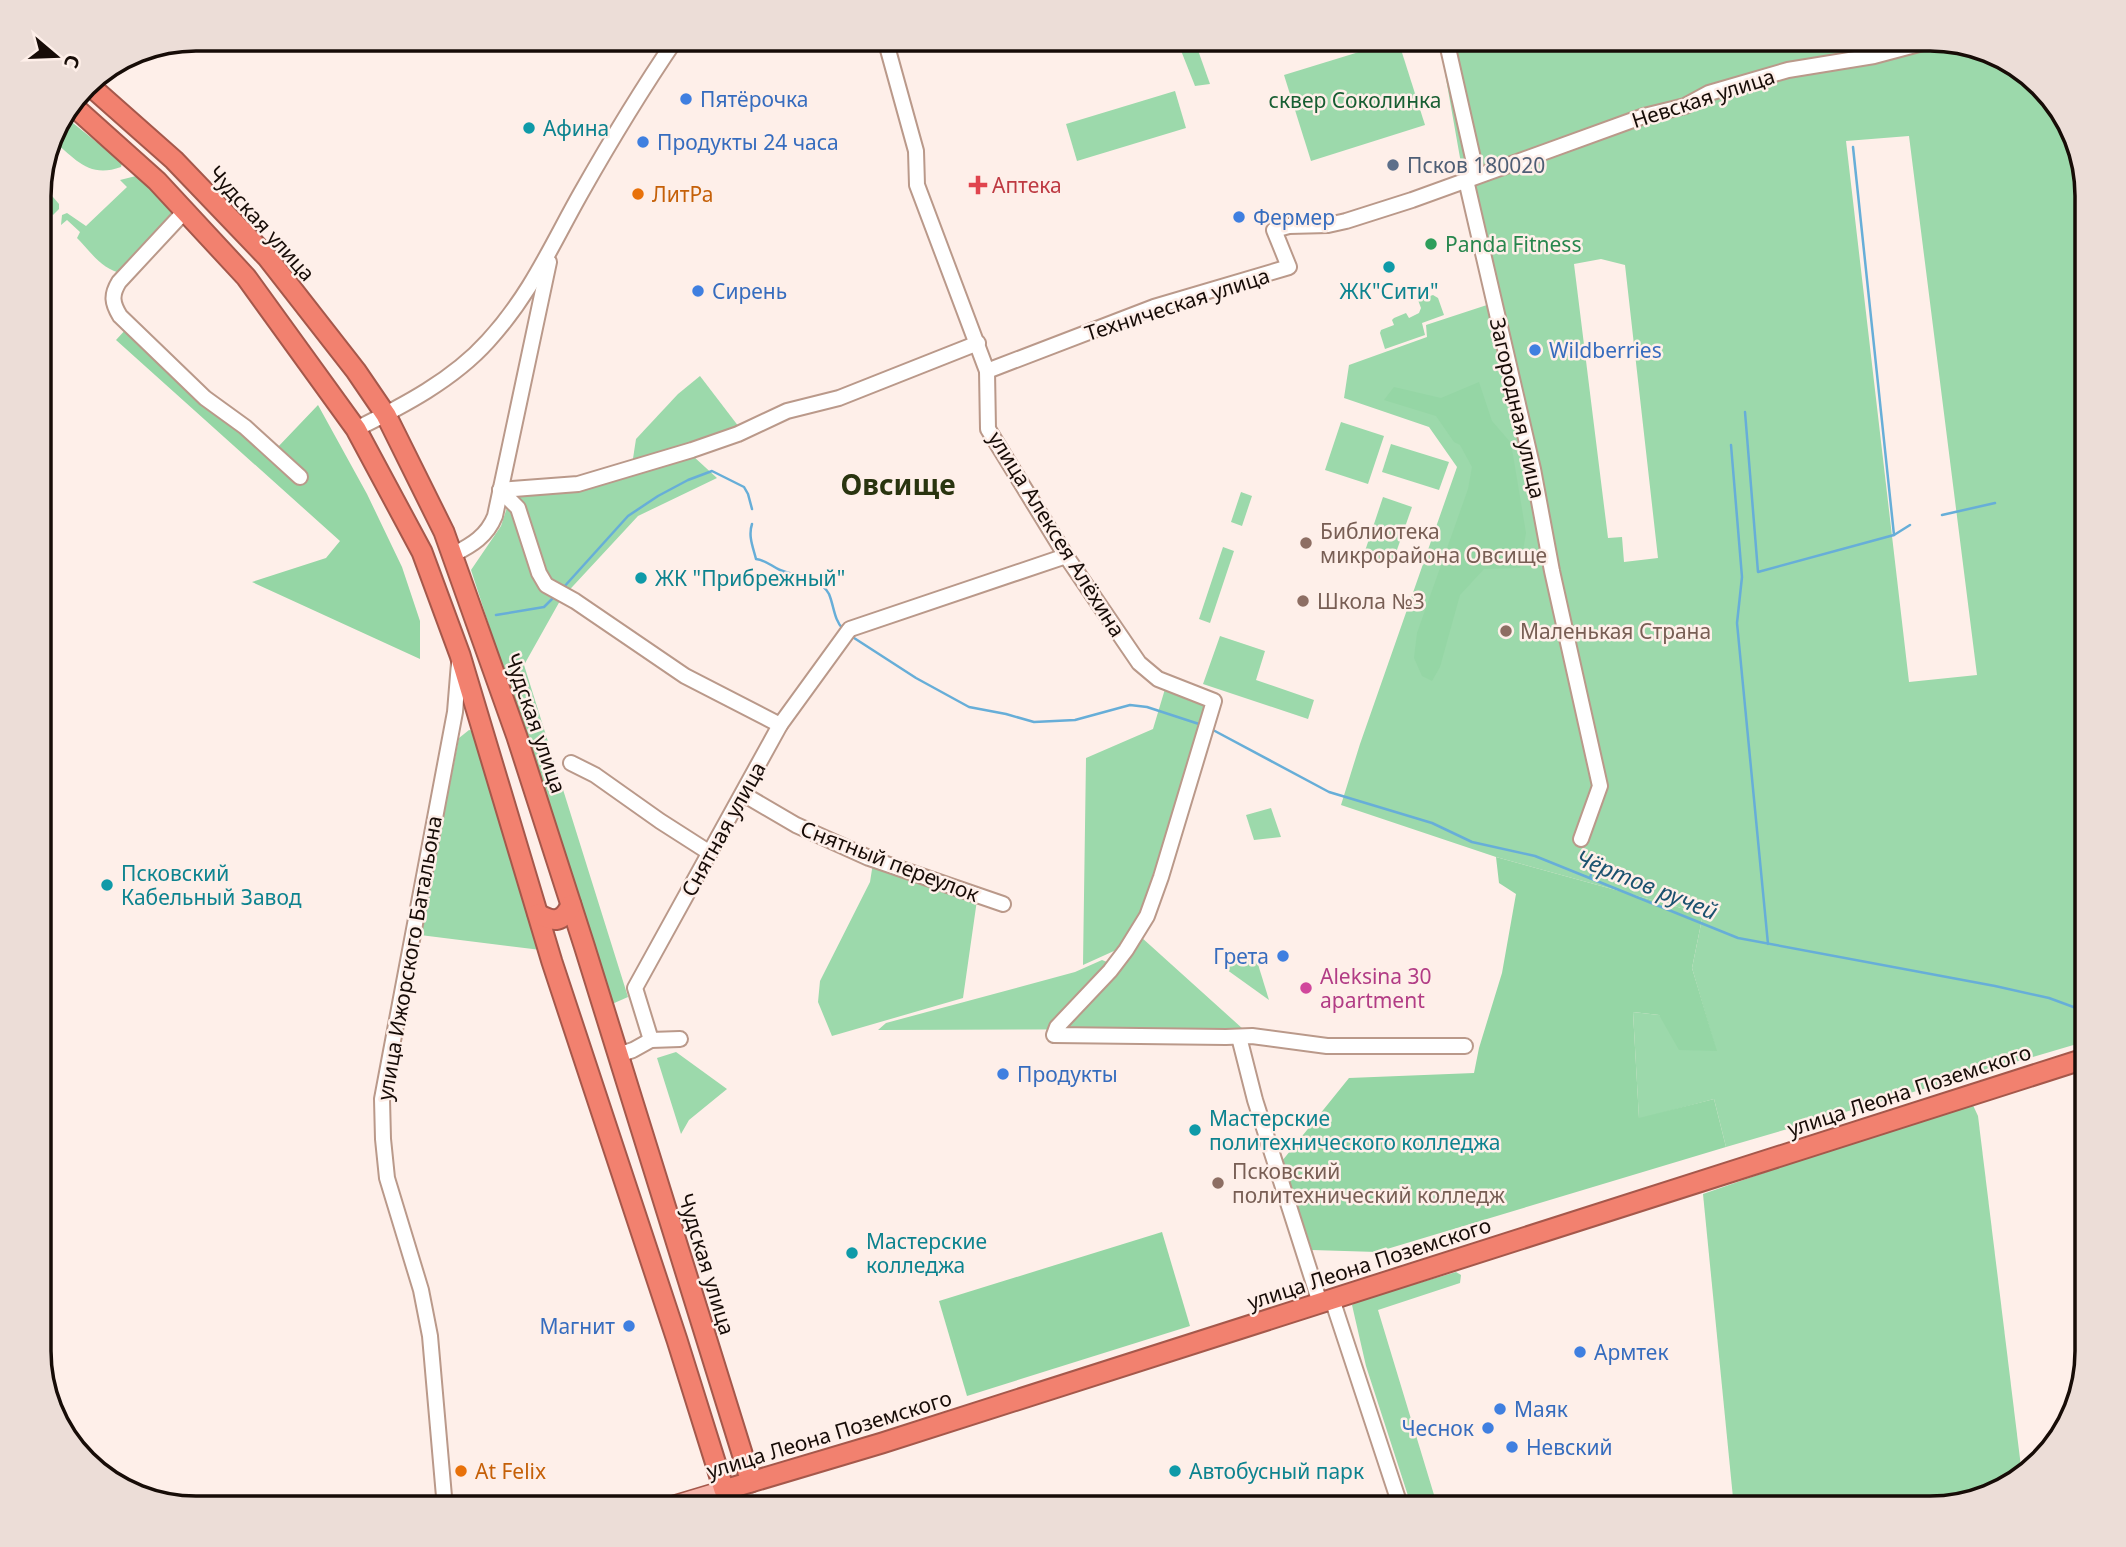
<svg xmlns="http://www.w3.org/2000/svg" width="2126" height="1547" viewBox="0 0 2126 1547" font-family="'Noto Sans',sans-serif">
	<style>
		.green { fill: #9cd9ab; fill-rule: evenodd }
		.forest { fill: #95d6a5 }
		.lines { fill: none; stroke-linecap: round; stroke-linejoin: round }
		.stream { stroke: #67aed8; stroke-width: 2.5 }
		.minor-casing { stroke: #ba998a; stroke-width: 18 }
		.major-casing { stroke: #a5584b; stroke-width: 21 }
		.highway-casing { stroke: #a5584b; stroke-width: 23 }
		.minor { stroke: #fff; stroke-width: 14 }
		.major { stroke: #f7b3a9; stroke-width: 18 }
		.highway { stroke: #f2816f; stroke-width: 19 }
		.shop-dot { fill: #3f7fe0; stroke: #feefe9; stroke-width: 2.5 }
		.culture-dot { fill: #0f9aa8; stroke: #feefe9; stroke-width: 2.5 }
		.service-dot { fill: #5c6f8a; stroke: #feefe9; stroke-width: 2.5 }
		.health-dot { fill: #e0444e; stroke: #feefe9; stroke-width: 2.5 }
		.food-dot { fill: #e8710a; stroke: #feefe9; stroke-width: 2.5 }
		.leisure-dot { fill: #2e9e5b; stroke: #feefe9; stroke-width: 2.5 }
		.education-dot { fill: #8d6e63; stroke: #feefe9; stroke-width: 2.5 }
		.hotel-dot { fill: #d1479c; stroke: #feefe9; stroke-width: 2.5 }
		.labels { text-anchor: middle; dominant-baseline: central; stroke-width: 5; stroke-linejoin: round; paint-order: stroke }
		.street-label { font-size: 21px; fill: #170c07; stroke: #feefe9 }
		.shop-label { font-size: 21px; fill: #366cbe; stroke: #feefe9; text-anchor: start }
		.park-label { font-size: 21px; fill: #175e32; stroke: #feefe9 }
		.culture-label { font-size: 21px; fill: #0d838f; stroke: #feefe9; text-anchor: start }
		.service-label { font-size: 21px; fill: #4e5e75; stroke: #feefe9; text-anchor: start }
		.health-label { font-size: 21px; fill: #be3a42; stroke: #feefe9; text-anchor: start }
		.food-label { font-size: 21px; fill: #c56008; stroke: #feefe9; text-anchor: start }
		.leisure-label { font-size: 21px; fill: #27864d; stroke: #feefe9; text-anchor: start }
		.education-label { font-size: 21px; fill: #785e54; stroke: #feefe9; text-anchor: start }
		.hotel-label { font-size: 21px; fill: #b23c85; stroke: #feefe9; text-anchor: start }
		.water-label { font-size: 23px; font-style: italic; fill: #1b526f; stroke: #feefe9 }
		.district-label { font-size: 28px; font-weight: bold; fill: #29340f; stroke: #feefe9 }
		.rim { fill: none; stroke: #170c07; stroke-width: 3.5 }
	</style>
	<rect width="100%" height="100%" fill="#feefe9"/>
	<g class="green">
		<path d="M1194 39 1210 84 1195 86 1178 43Z"/>
		<path d="M1439 39H1931L2026 71 2071 126 2087 195V1041L1726 1147 1714 1099 1639 1119 1633 1012 1659 1015 1716 1050 1692 968 1703 914 1496 857 1341 805 1360 744 1457 467 1429 427 1344 398 1349 365 1427 337 1426 325 1490 304 1465 186ZM1909 136 1977 675 1909 682 1846 141ZM1601 259 1625 265 1658 558 1624 562 1622 537 1608 538 1574 264Z"/>
		<path d="M1398 40 1425 125 1311 161 1284 75Z"/>
		<path d="M1175 91 1186 128 1077 161 1066 124Z"/>
		<path d="M63 115 120 161 122 163 121 167C88 179 75 158 51 139L54 126Z"/>
		<path d="M136 176 177 214 122 273C103 271 89 250 77 238L80 232 67 220 61 225 62 215 67 213 86 226 127 187 120 180Z"/>
		<path d="M40 182 59 204V209L53 215C43 207 38 195 40 182Z"/>
		<path d="M1433 295 1438 298 1444 315 1422 323 1425 335 1385 349 1380 333 1381 330 1394 325 1392 320 1394 318 1406 313 1409 318 1419 313 1421 308 1418 300Z"/>
		<path d="M700 376 739 427 632 465 636 439 678 394Z"/>
		<path d="M1341 422 1384 436 1368 484 1325 470Z"/>
		<path d="M1391 444 1449 462 1439 490 1382 472Z"/>
		<path d="M693 456 717 478 638 516 561 599 524 665 628 997 612 1004 471 570 501 526 512 492Z"/>
		<path d="M1241 492 1252 496 1242 526 1231 522Z"/>
		<path d="M1383 497 1412 507 1392 564 1364 554Z"/>
		<path d="M1223 547 1234 551 1210 623 1199 619Z"/>
		<path d="M1220 636 1265 651 1256 680 1314 700 1308 719 1203 684Z"/>
		<path d="M1165 689 1209 705 1145 914 1125 946 1083 965 1086 758 1153 729Z"/>
		<path d="M469 730 474 731 541 950 420 935 459 738Z"/>
		<path d="M1271 808 1281 837 1254 840 1246 815Z"/>
		<path d="M873 863 977 900 963 998 832 1036 818 1002 820 981 870 882Z"/>
		<path d="M1141 937 1243 1029 878 1030 886 1023 1075 972 1102 960 1120 967Z"/>
		<path d="M1241 954 1257 961 1269 1000 1223 967Z"/>
		<path d="M676 1052 727 1089 689 1120 681 1134 657 1058Z"/>
		<path d="M1971 1101 1978 1116 2022 1475 2000 1492 1931 1508H1734L1703 1194Z"/>
		<path d="M1456 1272 1461 1275 1460 1283 1378 1310 1438 1508H1412L1366 1366 1352 1305 1361 1300Z"/>
	</g>
	<g class="forest">
		<path d="M128 327 276 449 318 405 367 494 402 567 420 621V659L252 582 326 558 340 541 116 340Z"/>
		<path d="M1479 382 1492 421 1511 443 1526 533 1520 568 1484 569 1460 595 1440 667 1432 681 1422 676 1414 658 1417 633 1468 489 1472 467 1460 445 1454 442 1436 416 1384 400 1394 387 1441 398Z"/>
		<path d="M1496 857 1703 914 1692 968 1717 1051 1679 1050 1659 1015 1633 1012 1639 1118 1714 1099 1726 1147 1377 1252 1312 1250 1282 1161 1349 1078 1474 1073 1479 1048 1502 973 1516 894 1499 883Z"/>
		<path d="M1162 1232 1190 1326 967 1396 939 1301Z"/>
	</g>
	<g class="lines">
		<g class="stream">
			<path d="M1853 147 1894 535"/>
			<path d="M1745 412 1758 572 1894 535 1910 525"/>
			<path d="M1731 445 1742 577 1737 623 1768 944"/>
			<path d="M1942 515 1995 503"/>
			<path d="M752 524C748 536 753 547 756 559 766 560 771 566 780 570 796 577 820 577 829 594 834 606 834 620 843 629"/>
			<path d="M563 588 628 516 658 496 688 480 712 471 744 487 748 494 752 509"/>
			<path d="M496 615 544 607 556 595"/>
			<path d="M851 636 916 678 969 707 1006 714 1034 722 1075 720 1130 705 1147 707 1199 724"/>
			<path d="M1213 730 1329 792 1432 823 1472 842 1535 856 1738 938 1995 986 2049 998 2087 1012"/>
			<path d="M1590 878 1594 865"/>
		</g>
		<g class="minor-casing">
			<g id="minor">
				<path d="M885 39 916 151 917 185 987 371 988 429 1066 556 1139 663 1158 679 1214 701 1161 877 1147 916 1126 950 1110 971 1057 1027 1054 1035 1226 1037 1252 1036 1327 1046H1465"/>
				<path d="M1446 39 1477 176"/>
				<path d="M1466 180 1533 469 1552 571 1600 786 1581 839"/>
				<path d="M185 211 119 282C111 295 112 303 120 316L205 398 245 427 300 477"/>
				<path d="M987 371 1154 307 1289 267 1274 230 1289 226 1328 225 1346 221 1412 200 1644 116 1685 106 1709 93 1788 70 1874 56 1934 40"/>
				<path d="M356 429C403 406 453 380 488 341 531 294 551 246 581 193 611 140 642 89 676 39"/>
				<path d="M500 490 578 484 692 450 738 434 787 411 839 398 978 343"/>
				<path d="M500 490 518 508 539 573 546 585 575 601 685 676 780 725"/>
				<path d="M454 554C472 545 487 536 495 516L549 262"/>
				<path d="M850 629 1066 556"/>
				<path d="M571 763 595 775 660 821 710 853"/>
				<path d="M743 794 796 825 869 858 1003 904"/>
				<path d="M1239 1037 1255 1100 1320 1303"/>
				<path d="M651 1040 635 988 780 725 849 630"/>
				<path d="M618 1055 633 1050 651 1040 680 1039"/>
				<path d="M1332 1299 1401 1508"/>
				<path d="M724 1490 731 1508"/>
				<path d="M445 1508 430 1336 421 1290 387 1178 383 1139 382 1099 455 712 459 663"/>
			</g>
		</g>
		<g class="major-casing">
			<path id="major" d="M664 1508 724 1490"/>
		</g>
		<g class="highway-casing">
			<g id="highway">
				<path d="M87 83 174 160 267 257 356 371 386 415 444 532 517 737 584 945 751 1482"/>
				<path d="M71 104 157 181 246 277 356 429 422 552 460 655 552 962 677 1340 724 1490 882 1443 2087 1058"/>
				<path d="M538 914C554 923 563 922 571 905"/>
			</g>
		</g>
		<use href="#minor" class="minor"/>
		<use href="#major" class="major"/>
		<use href="#highway" class="highway"/>
	</g>
	<g class="shop-dot">
		<circle cx="686" cy="99" r="7"/>
		<circle cx="643" cy="142" r="7"/>
		<circle cx="1239" cy="217" r="7"/>
		<circle cx="698" cy="291" r="7"/>
		<circle cx="1535" cy="350" r="7"/>
		<circle cx="1283" cy="956" r="7"/>
		<circle cx="1003" cy="1074" r="7"/>
		<circle cx="629" cy="1326" r="7"/>
		<circle cx="1580" cy="1352" r="7"/>
		<circle cx="1500" cy="1409" r="7"/>
		<circle cx="1488" cy="1428" r="7"/>
		<circle cx="1512" cy="1447" r="7"/>
	</g>
	<g class="culture-dot">
		<circle cx="529" cy="128" r="7"/>
		<circle cx="1389" cy="267" r="7"/>
		<circle cx="641" cy="578" r="7"/>
		<circle cx="107" cy="885" r="7"/>
		<circle cx="1195" cy="1130" r="7"/>
		<circle cx="852" cy="1253" r="7"/>
		<circle cx="1175" cy="1471" r="7"/>
	</g>
	<circle class="service-dot" cx="1393" cy="165" r="7"/>
	<path class="health-dot" d="M974.5 174.5h7v7h7v7h-7v7h-7v-7h-7v-7h7z"/>
	<g class="food-dot">
		<circle cx="638" cy="194" r="7"/>
		<circle cx="461" cy="1471" r="7"/>
	</g>
	<circle class="leisure-dot" cx="1431" cy="244" r="7"/>
	<g class="education-dot">
		<circle cx="1306" cy="543" r="7"/>
		<circle cx="1303" cy="601" r="7"/>
		<circle cx="1506" cy="631" r="7"/>
		<circle cx="1218" cy="1183" r="7"/>
	</g>
	<circle class="hotel-dot" cx="1306" cy="988" r="7"/>
	<g class="labels">
		<g class="street-label">
			<text transform="translate(1703 98) rotate(-18)">Невская улица</text>
			<text transform="translate(262 223) rotate(48)">Чудская улица</text>
			<text transform="translate(1177 304) rotate(-18)">Техническая улица</text>
			<text transform="translate(1518 408) rotate(77)">Загородная улица</text>
			<text transform="translate(1057 534) rotate(58)">улица Алексея Алёхина</text>
			<text transform="translate(536 723) rotate(71)">Чудская улица</text>
			<text transform="translate(723 829) rotate(-61)">Снятная улица</text>
			<text transform="translate(890 861) rotate(21)">Снятный переулок</text>
			<text transform="translate(409 958) rotate(-80)">улица Ижорского Батальона</text>
			<text transform="translate(1909 1090) rotate(-18)">улица Леона Поземского</text>
			<text transform="translate(1369 1263) rotate(-18)">улица Леона Поземского</text>
			<text transform="translate(707 1264) rotate(73)">Чудская улица</text>
			<text transform="translate(829 1434) rotate(-17)">улица Леона Поземского</text>
		</g>
		<g class="shop-label">
			<text x="700" y="99">Пятёрочка</text>
			<text x="657" y="142">Продукты 24 часа</text>
			<text x="1253" y="217">Фермер</text>
			<text x="712" y="291">Сирень</text>
			<text x="1549" y="350">Wildberries</text>
			<text x="1269" y="956" text-anchor="end">Грета</text>
			<text x="1017" y="1074">Продукты</text>
			<text x="615" y="1326" text-anchor="end">Магнит</text>
			<text x="1594" y="1352">Армтек</text>
			<text x="1514" y="1409">Маяк</text>
			<text x="1474" y="1428" text-anchor="end">Чеснок</text>
			<text x="1526" y="1447">Невский</text>
		</g>
		<g class="park-label">
			<text x="1355" y="100">сквер Соколинка</text>
		</g>
		<g class="culture-label">
			<text x="543" y="128">Афина</text>
			<text x="1389" y="291" text-anchor="middle">ЖК"Сити"</text>
			<text x="655" y="578">ЖК "Прибрежный"</text>
			<text x="121" y="873">Псковский<tspan x="121" dy="24">Кабельный Завод</tspan></text>
			<text x="1209" y="1118">Мастерские<tspan x="1209" dy="24">политехнического колледжа</tspan></text>
			<text x="866" y="1241">Мастерские<tspan x="866" dy="24">колледжа</tspan></text>
			<text x="1189" y="1471">Автобусный парк</text>
		</g>
		<g class="service-label">
			<text x="1407" y="165">Псков 180020</text>
		</g>
		<g class="health-label">
			<text x="992" y="185">Аптека</text>
		</g>
		<g class="food-label">
			<text x="652" y="194">ЛитРа</text>
			<text x="475" y="1471">At Felix</text>
		</g>
		<g class="leisure-label">
			<text x="1445" y="244">Panda Fitness</text>
		</g>
		<g class="education-label">
			<text x="1320" y="531">Библиотека<tspan x="1320" dy="24">микрорайона Овсище</tspan></text>
			<text x="1317" y="601">Школа №3</text>
			<text x="1520" y="631">Маленькая Страна</text>
			<text x="1232" y="1171">Псковский<tspan x="1232" dy="24">политехнический колледж</tspan></text>
		</g>
		<g class="hotel-label">
			<text x="1320" y="976">Aleksina 30<tspan x="1320" dy="24">apartment</tspan></text>
		</g>
		<g class="water-label">
			<text transform="translate(1647 884) rotate(22)">Чёртов ручей</text>
		</g>
		<g class="district-label">
			<text x="898" y="484">Овсище</text>
		</g>
	</g>
	<path d="M0 0H2126V1547H0ZM196 51H1930A145 145 0 0 1 2075 196V1351A145 145 0 0 1 1930 1496H196A145 145 0 0 1 51 1351V196A145 145 0 0 1 196 51Z" fill="#ecddd7" fill-rule="evenodd"/>
	<path class="rim" d="M196 51H1930A145 145 0 0 1 2075 196V1351A145 145 0 0 1 1930 1496H196A145 145 0 0 1 51 1351V196A145 145 0 0 1 196 51Z"/>
	<g transform="translate(56 56) rotate(109)" stroke="#feefe9" stroke-width="5" paint-order="stroke">
	<path d="M0-5L12 26L0 18L-12 26Z" fill="#170c07"/>
	<text y="-10" font-size="19" font-weight="bold" text-anchor="middle" fill="#170c07">С</text>
	</g>
</svg>
